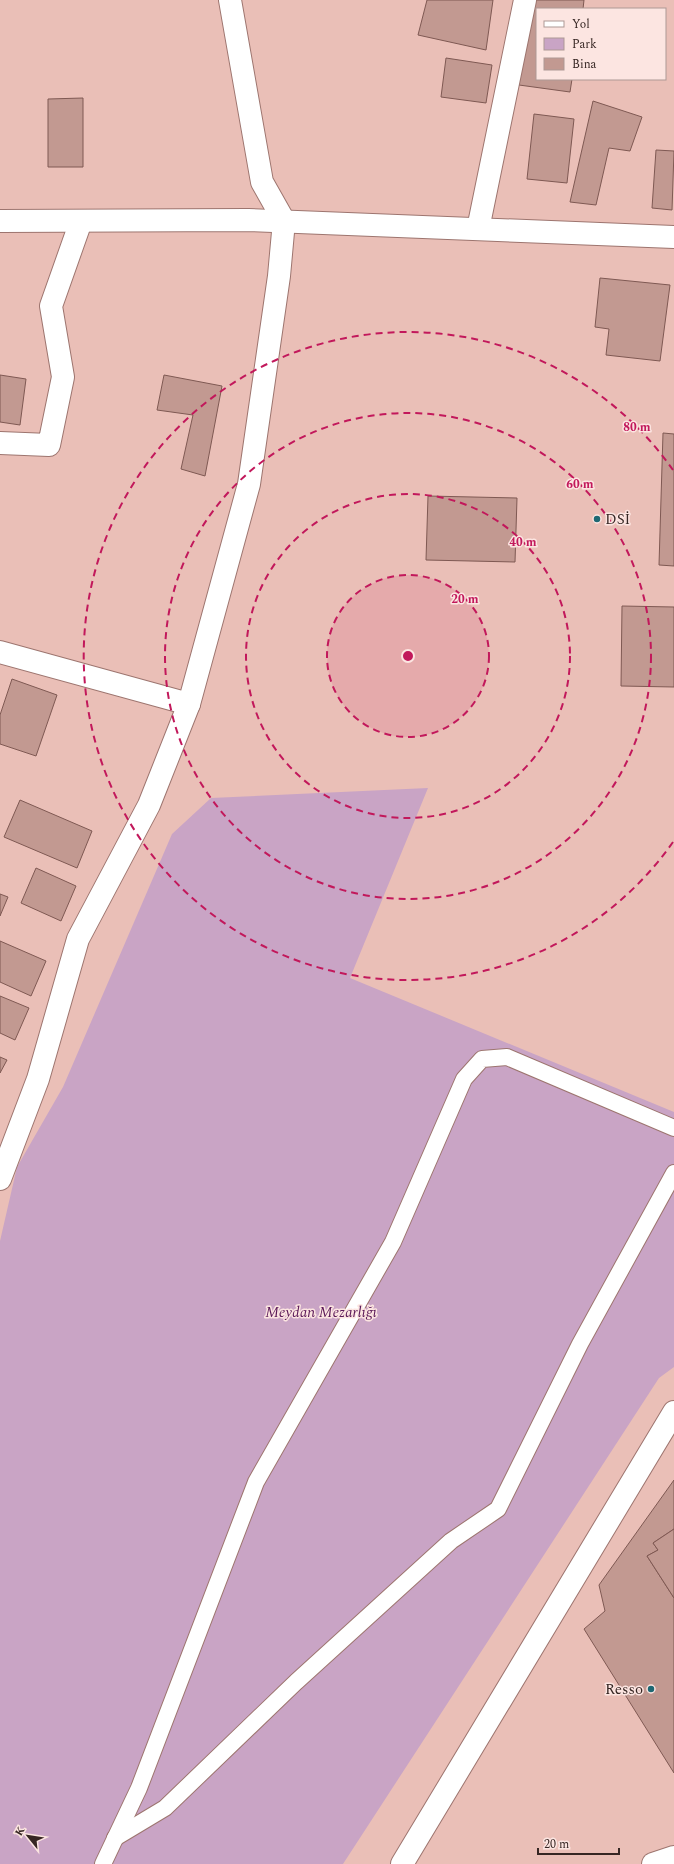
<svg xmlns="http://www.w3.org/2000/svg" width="674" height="1864" viewBox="0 0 674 1864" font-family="Spectral,serif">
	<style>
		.green { fill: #c9a4c5 }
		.building { fill: #c29991; stroke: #7f5953 }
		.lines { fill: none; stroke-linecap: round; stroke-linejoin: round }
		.lane-casing { stroke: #9d756f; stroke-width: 18 }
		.street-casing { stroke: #9d756f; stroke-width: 24 }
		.secondary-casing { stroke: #9d756f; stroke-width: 24 }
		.lane { stroke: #fff; stroke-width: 16 }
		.street { stroke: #fff; stroke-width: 22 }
		.secondary { stroke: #fff; stroke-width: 22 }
		.ring { fill: none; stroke: #c2185b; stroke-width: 2; stroke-dasharray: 7 5 }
		.poi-dot { fill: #1e6873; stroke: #fce5e1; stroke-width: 1.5 }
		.labels { text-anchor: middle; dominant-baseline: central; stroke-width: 3; stroke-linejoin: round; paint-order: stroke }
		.poi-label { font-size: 15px; fill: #362623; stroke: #fce5e1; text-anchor: start }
		.park-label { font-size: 15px; font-style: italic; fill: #5b1958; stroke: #fce5e1 }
		.centre { fill: #c2185b; stroke: #fce5e1; stroke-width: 2 }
		.ring-label { font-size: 12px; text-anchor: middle; font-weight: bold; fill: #c2185b; stroke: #fce5e1; stroke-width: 3; stroke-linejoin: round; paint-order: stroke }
	</style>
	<rect width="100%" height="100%" fill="#eabfb7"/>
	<path class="green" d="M428 788 350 978 674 1112V1367L659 1378 343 1864H0V1241L17 1167 63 1087 172 834 211 798Z"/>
	<g class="building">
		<path d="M427 0H493L486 50 418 35Z"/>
		<path d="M532 0H584L583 9H537V79H572L570 92 519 85Z"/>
		<path d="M446 58 492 65 486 103 441 97Z"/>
		<path d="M83 98V167H48V99Z"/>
		<path d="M593 101 642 117 630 151 609 148 596 205 570 202Z"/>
		<path d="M534 114 574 119 567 183 527 179Z"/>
		<path d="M656 150 674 151 672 210 652 208Z"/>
		<path d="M600 278 670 285 660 361 606 355 609 329 595 327Z"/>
		<path d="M0 375 26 379 20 425 0 422Z"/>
		<path d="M164 375 222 386 205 476 181 469 193 415 157 410Z"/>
		<path d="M663 433 674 434V566L659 565Z"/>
		<path d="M428 496 517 498 515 562 426 560Z"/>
		<path d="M622 606 674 607V687L621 686Z"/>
		<path d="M12 679 57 695 36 756 0 744V715Z"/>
		<path d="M20 800 92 831 77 868 4 837Z"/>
		<path d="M36 868 76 886 61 921 21 903Z"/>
		<path d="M0 894 8 897 0 916Z"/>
		<path d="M0 941 46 961 31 996 0 982Z"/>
		<path d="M0 996 29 1008 15 1040 0 1033Z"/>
		<path d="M0 1057 7 1060 0 1073Z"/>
		<path d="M674 1480V1529L653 1543 658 1550 647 1556 674 1598V1773L584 1629 605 1611 599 1585Z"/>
		<path d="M674 1529V1598L647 1556 658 1550 653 1543Z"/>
	</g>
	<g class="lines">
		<g class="lane-casing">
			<g id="lane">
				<path d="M115 1838 165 1808 296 1682 451 1541 498 1509 580 1344 674 1173"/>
				<path d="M103 1864 139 1788 256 1482 393 1242 464 1079 482 1059 507 1057 674 1128"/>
			</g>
		</g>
		<g class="street-casing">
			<g id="street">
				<path d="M0 221 248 220 674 237"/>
				<path d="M478 229 525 0"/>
				<path d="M0 443 49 445 63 377 51 306 81 221"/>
				<path d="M0 652 189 704"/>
				<path d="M0 1179 38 1079 78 939 149 805 189 704 249 484 279 276 284 221 262 182 230 0"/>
				<path d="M402 1864 674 1412"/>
			</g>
		</g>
		<g class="secondary-casing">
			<path id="secondary" d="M653 1864 674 1857"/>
		</g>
		<use href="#lane" class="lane"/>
		<use href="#street" class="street"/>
		<use href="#secondary" class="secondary"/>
	</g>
	<circle cx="408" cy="656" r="81" fill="#c2185b" fill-opacity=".12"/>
	<g class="ring">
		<circle cx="408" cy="656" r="81"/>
		<circle cx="408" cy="656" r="162"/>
		<circle cx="408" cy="656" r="243"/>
		<path d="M673 842A324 324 0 1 1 673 470"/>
	</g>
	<g class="poi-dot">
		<circle cx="597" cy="519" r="4"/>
		<circle cx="651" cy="1689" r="4"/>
	</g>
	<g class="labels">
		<g class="poi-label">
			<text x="605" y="519">DSİ</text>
			<text x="643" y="1689" text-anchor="end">Resso</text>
		</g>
		<g class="park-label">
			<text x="321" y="1312">Meydan Mezarlığı</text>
		</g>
	</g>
	<circle cx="408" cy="656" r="6" class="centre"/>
	<g class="ring-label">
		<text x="637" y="431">80 m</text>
		<text x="580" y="488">60 m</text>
		<text x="523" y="546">40 m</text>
		<text x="465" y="603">20 m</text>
	</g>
	<rect x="536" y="8" width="130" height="72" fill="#fce5e1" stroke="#ad9995"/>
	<rect x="544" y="21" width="20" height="6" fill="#ffffff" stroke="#ad9995"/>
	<text x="572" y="28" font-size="12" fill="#362623">Yol</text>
	<rect x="544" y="38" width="20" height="12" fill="#c9a4c5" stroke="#ad9995"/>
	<text x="572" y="48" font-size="12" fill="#362623">Park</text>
	<rect x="544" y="58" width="20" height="12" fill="#c29991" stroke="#ad9995"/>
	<text x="572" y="68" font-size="12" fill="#362623">Bina</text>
	<g transform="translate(28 1836) rotate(300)" stroke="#fce5e1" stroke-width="3" paint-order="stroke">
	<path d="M0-3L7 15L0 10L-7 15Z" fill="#362623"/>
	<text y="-6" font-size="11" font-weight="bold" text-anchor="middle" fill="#362623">K</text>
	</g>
	<path d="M538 1848v6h81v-6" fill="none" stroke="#362623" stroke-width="2"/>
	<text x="544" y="1848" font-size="12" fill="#362623" stroke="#fce5e1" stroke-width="3" paint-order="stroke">20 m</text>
</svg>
